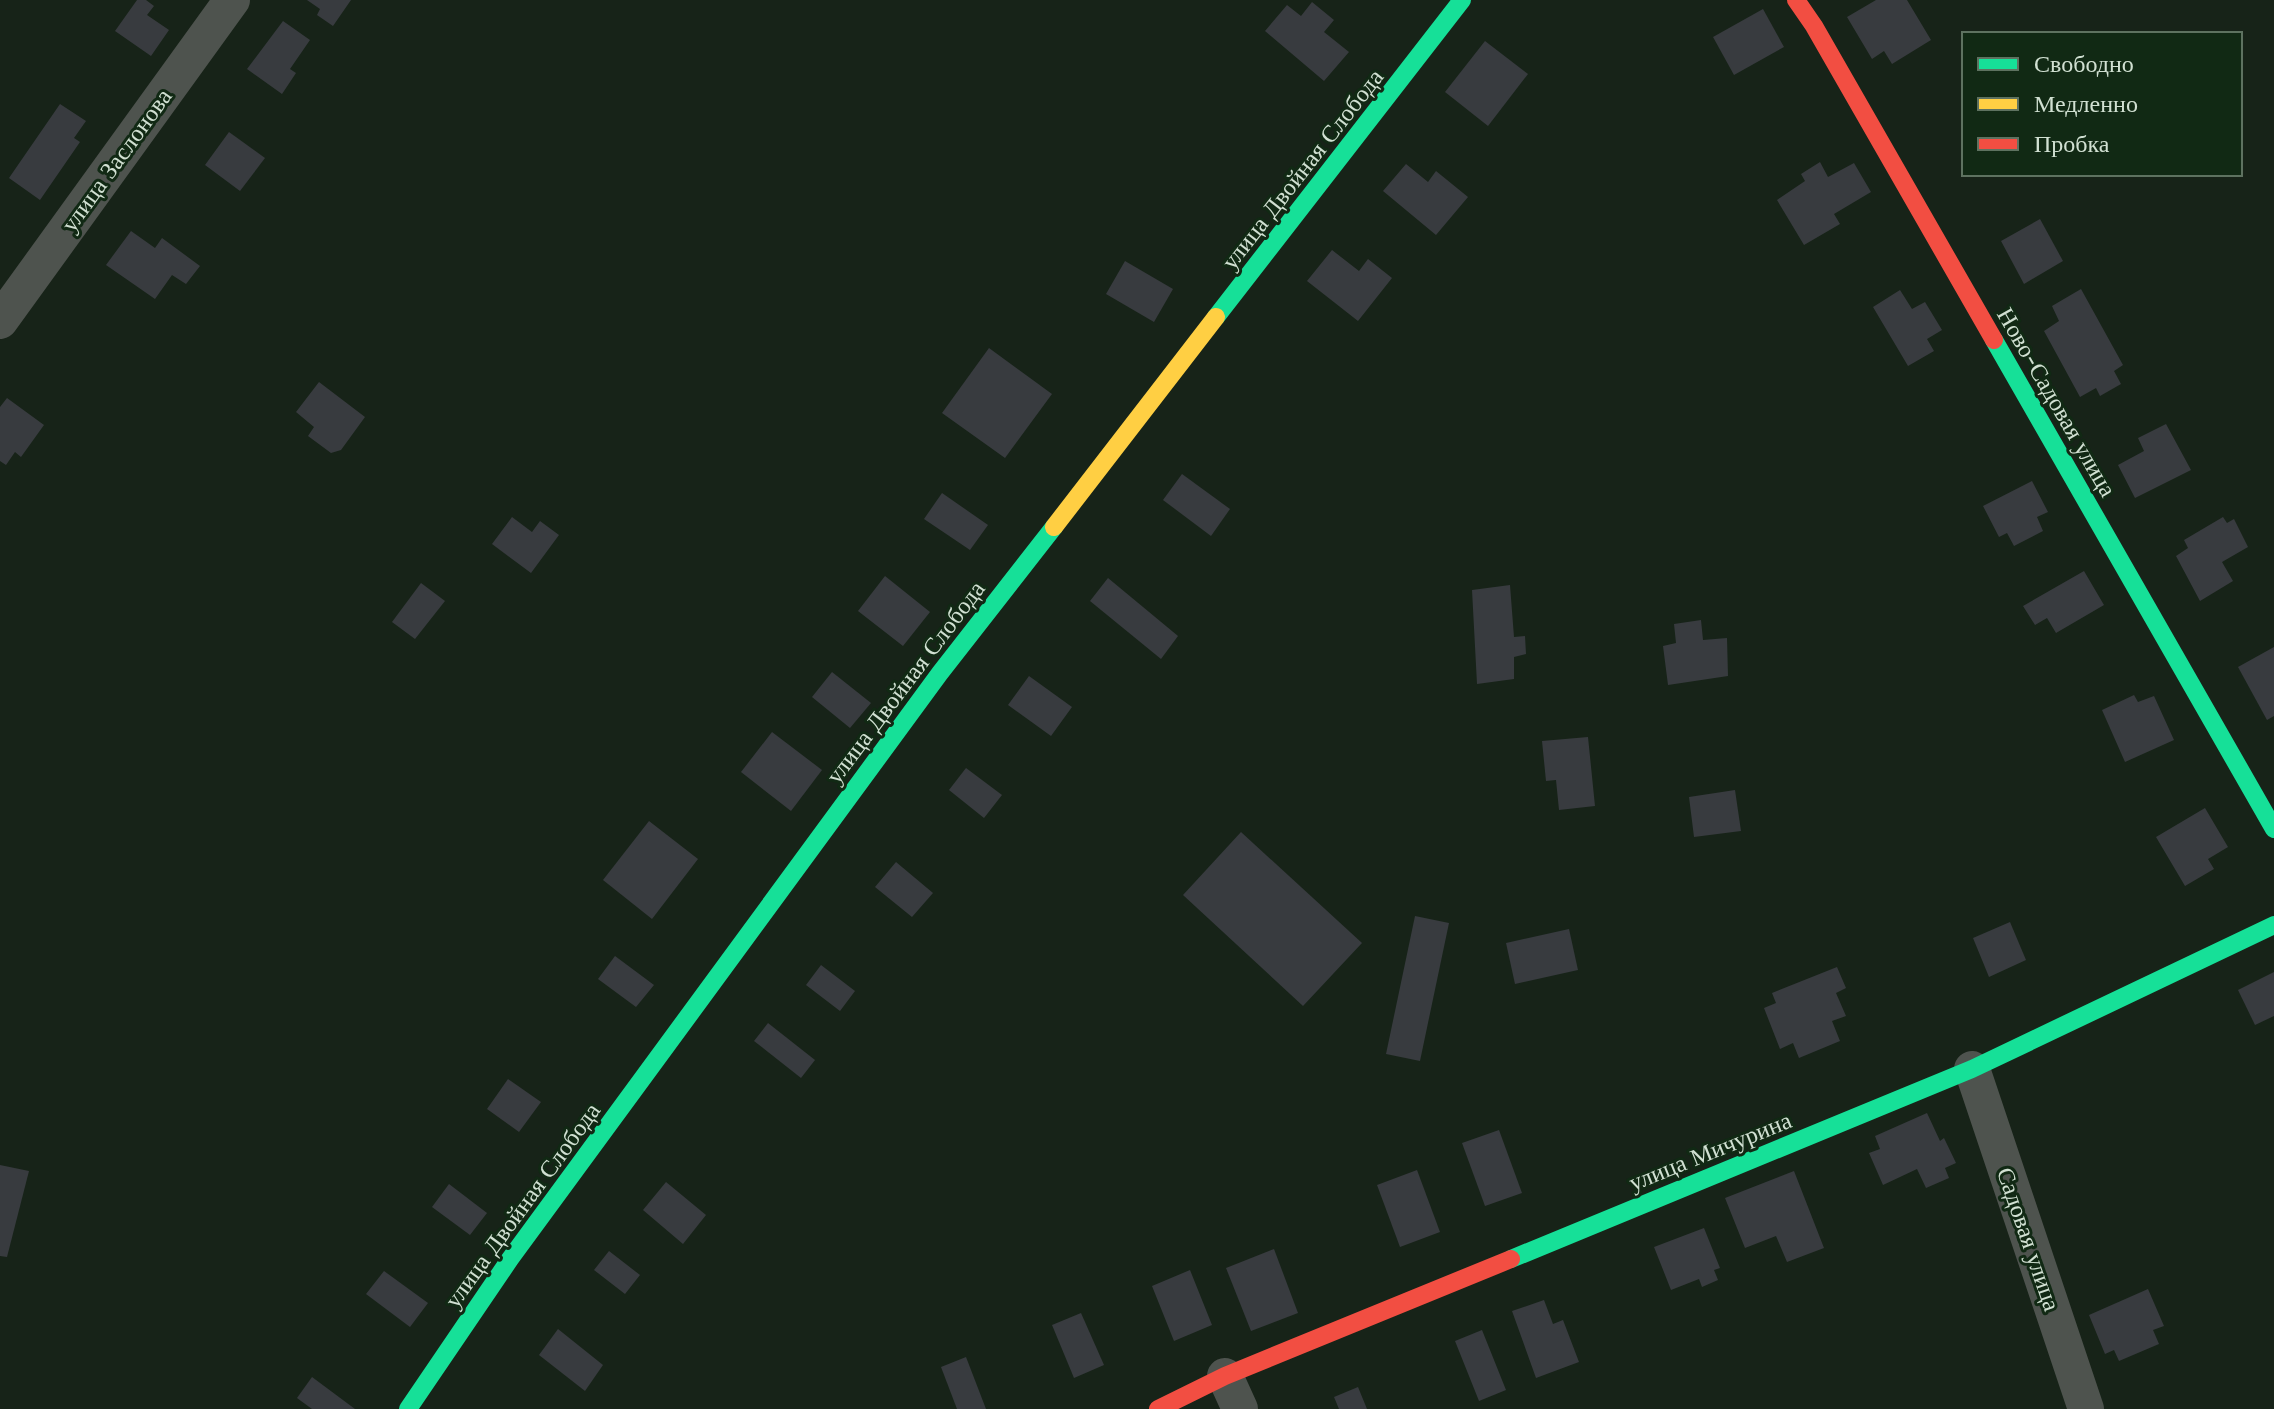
<svg xmlns="http://www.w3.org/2000/svg" width="2274" height="1409" viewBox="0 0 2274 1409" font-family="'Libre Baskerville',serif">
	<style>
		.building { fill: #383b3f }
		.lines { fill: none; stroke-linecap: round; stroke-linejoin: round }
		.street { stroke: #4e534e; stroke-width: 36 }
		.fast { stroke: #16e098; stroke-width: 18 }
		.slow { stroke: #ffcf43; stroke-width: 18 }
		.jam { stroke: #f24e42; stroke-width: 18 }
		.labels { text-anchor: middle; dominant-baseline: central; stroke-width: 6; stroke-linejoin: round; paint-order: stroke }
		.street-label { font-size: 24px; fill: #d1e0d2; stroke: #112914 }
	</style>
	<rect width="100%" height="100%" fill="#172318"/>
	<g class="building">
		<path d="M137 0H146L154 6 147 15 169 30 151 56 115 31Z"/>
		<path d="M307 0H351L333 26 317 15 320 9Z"/>
		<path d="M1876 0H1907L1931 40 1892 64 1884 51 1872 59 1847 17Z"/>
		<path d="M1312 2 1334 20 1324 32 1349 52 1324 81 1265 31 1287 5 1301 16Z"/>
		<path d="M1763 9 1784 47 1734 75 1713 37Z"/>
		<path d="M283 21 310 40 290 69 296 73 282 94 247 69Z"/>
		<path d="M1485 41 1528 74 1488 126 1445 92Z"/>
		<path d="M60 104 86 121 74 138 80 142 40 200 9 178Z"/>
		<path d="M229 132 265 158 240 191 205 165Z"/>
		<path d="M1820 162 1828 177 1854 163 1871 192 1834 214 1840 224 1804 245 1777 200 1805 181 1801 174Z"/>
		<path d="M1406 164 1428 182 1436 171 1468 197 1436 235 1383 191Z"/>
		<path d="M2040 219 2063 261 2024 284 2001 241Z"/>
		<path d="M131 231 155 248 162 238 200 266 186 284 172 275 155 299 106 265Z"/>
		<path d="M1332 250 1359 271 1368 259 1392 278 1358 321 1307 281Z"/>
		<path d="M1125 261 1173 289 1154 322 1106 294Z"/>
		<path d="M2081 289 2123 365 2114 371 2121 384 2100 396 2096 388 2080 397 2044 331 2059 321 2052 306Z"/>
		<path d="M1900 290 1912 309 1925 302 1942 330 1927 339 1934 351 1908 366 1873 307Z"/>
		<path d="M989 348 1052 394 1005 458 942 413Z"/>
		<path d="M319 382 365 417 341 450 331 453 308 436 314 427 296 412Z"/>
		<path d="M7 398 44 425 21 457 15 452 6 465 0 461V407Z"/>
		<path d="M2166 424 2191 470 2135 498 2118 465 2144 451 2138 438Z"/>
		<path d="M1182 474 1230 509 1211 536 1163 500Z"/>
		<path d="M2032 481 2048 512 2037 517 2043 531 2014 546 2007 533 1999 537 1983 506Z"/>
		<path d="M942 493 988 525 970 550 924 519Z"/>
		<path d="M512 517 532 532 540 521 559 535 531 573 492 544Z"/>
		<path d="M2223 517 2227 523 2234 519 2248 547 2222 562 2233 581 2200 601 2176 556 2188 548 2184 540Z"/>
		<path d="M2084 571 2104 605 2056 633 2047 618 2035 625 2023 606Z"/>
		<path d="M885 576 930 612 903 646 858 611Z"/>
		<path d="M1108 578 1178 636 1161 659 1090 601Z"/>
		<path d="M421 583 445 601 415 639 392 622Z"/>
		<path d="M1510 585 1514 637 1525 636 1526 654 1514 657V679L1477 684 1472 590Z"/>
		<path d="M1701 620 1703 640 1727 638 1728 676 1668 685 1663 646 1676 643 1674 624Z"/>
		<path d="M2274 647V716L2267 720 2238 667Z"/>
		<path d="M832 672 871 703 850 728 812 697Z"/>
		<path d="M1029 676 1072 707 1051 736 1008 705Z"/>
		<path d="M2134 695 2138 702 2154 696 2174 740 2125 762 2102 710Z"/>
		<path d="M772 732 822 770 791 811 741 772Z"/>
		<path d="M1588 737 1595 806 1559 810 1556 780 1546 781 1542 741Z"/>
		<path d="M966 768 1002 795 984 818 949 790Z"/>
		<path d="M1735 790 1741 831 1694 837 1689 797Z"/>
		<path d="M2205 808 2228 847 2208 859 2214 869 2185 886 2156 837Z"/>
		<path d="M649 821 698 859 652 919 603 880Z"/>
		<path d="M1241 832 1362 943 1303 1006 1183 895Z"/>
		<path d="M896 862 933 893 912 917 875 887Z"/>
		<path d="M1415 916 1449 923 1420 1061 1386 1054Z"/>
		<path d="M2010 922 2026 960 1989 977 1973 938Z"/>
		<path d="M1569 929 1578 970 1515 984 1506 943Z"/>
		<path d="M615 956 654 985 636 1007 598 979Z"/>
		<path d="M821 965 855 991 840 1011 806 985Z"/>
		<path d="M1837 967 1846 988 1836 993 1846 1016 1832 1021 1840 1041 1799 1058 1793 1043 1780 1049 1764 1008 1776 1003 1772 993Z"/>
		<path d="M2274 972V1016L2255 1025 2238 990Z"/>
		<path d="M768 1023 815 1060 801 1078 754 1041Z"/>
		<path d="M508 1079 541 1102 519 1132 487 1109Z"/>
		<path d="M1927 1113 1940 1141 1944 1138 1956 1163 1945 1168 1949 1178 1926 1188 1917 1169 1883 1185 1869 1153 1880 1149 1875 1136Z"/>
		<path d="M1499 1130 1522 1193 1485 1206 1462 1143Z"/>
		<path d="M0 1165 29 1171 7 1257 0 1256Z"/>
		<path d="M1417 1170 1440 1232 1400 1247 1377 1185Z"/>
		<path d="M1794 1171 1824 1248 1787 1262 1776 1236 1745 1248 1725 1198Z"/>
		<path d="M666 1182 706 1215 683 1244 643 1210Z"/>
		<path d="M449 1184 487 1213 470 1235 432 1207Z"/>
		<path d="M1704 1228 1720 1268 1714 1270 1718 1280 1702 1287 1699 1279 1671 1290 1654 1247Z"/>
		<path d="M1274 1249 1298 1313 1251 1331 1226 1268Z"/>
		<path d="M609 1251 640 1275 625 1294 594 1270Z"/>
		<path d="M1190 1270 1212 1325 1174 1341 1152 1286Z"/>
		<path d="M384 1271 428 1303 410 1327 366 1294Z"/>
		<path d="M2148 1289 2164 1326 2153 1330 2159 1344 2119 1361 2114 1350 2105 1354 2089 1315Z"/>
		<path d="M1544 1300 1553 1324 1563 1320 1579 1362 1536 1378 1512 1311Z"/>
		<path d="M1081 1313 1104 1365 1074 1378 1052 1325Z"/>
		<path d="M558 1329 603 1365 585 1391 539 1355Z"/>
		<path d="M1482 1330 1506 1390 1479 1401 1455 1341Z"/>
		<path d="M966 1357 986 1409H957L941 1367Z"/>
		<path d="M312 1377 355 1409H312L297 1398Z"/>
		<path d="M1358 1387 1367 1409H1339L1334 1397Z"/>
	</g>
	<g class="lines">
		<g class="street">
			<path d="M0 321 232 0"/>
			<path d="M1972 1069 2086 1409"/>
			<path d="M1225 1376 1240 1409"/>
		</g>
		<g class="fast">
			<path d="M1216 317 1462 0"/>
			<path d="M1994 340 2274 829"/>
			<path d="M1511 1259 1972 1069 2274 925"/>
			<path d="M408 1409 510 1259 940 673 1054 527"/>
		</g>
		<path class="slow" d="M1054 527 1216 317"/>
		<g class="jam">
			<path d="M1796 0 1814 26 1994 340"/>
			<path d="M1158 1409 1225 1376 1511 1259"/>
		</g>
	</g>
	<g class="labels">
		<g class="street-label">
			<text transform="translate(116 160) rotate(-54)">улица Заслонова</text>
			<text transform="translate(1302 169) rotate(-52)">улица Двойная Слобода</text>
			<text transform="translate(2057 402) rotate(60)">Ново-Садовая улица</text>
			<text transform="translate(905 682) rotate(-53)">улица Двойная Слобода</text>
			<text transform="translate(1710 1151) rotate(-22)">улица Мичурина</text>
			<text transform="translate(522 1205) rotate(-54)">улица Двойная Слобода</text>
			<text transform="translate(2029 1239) rotate(71)">Садовая улица</text>
		</g>
	</g>
	<rect x="1962" y="32" width="280" height="144" fill="#112914" stroke="#5e7260" stroke-width="2"/>
	<rect x="1978" y="58" width="40" height="12" fill="#16e098" stroke="#5e7260" stroke-width="2"/>
	<text x="2034" y="72" font-size="24" fill="#d1e0d2">Свободно</text>
	<rect x="1978" y="98" width="40" height="12" fill="#ffcf43" stroke="#5e7260" stroke-width="2"/>
	<text x="2034" y="112" font-size="24" fill="#d1e0d2">Медленно</text>
	<rect x="1978" y="138" width="40" height="12" fill="#f24e42" stroke="#5e7260" stroke-width="2"/>
	<text x="2034" y="152" font-size="24" fill="#d1e0d2">Пробка</text>
</svg>
